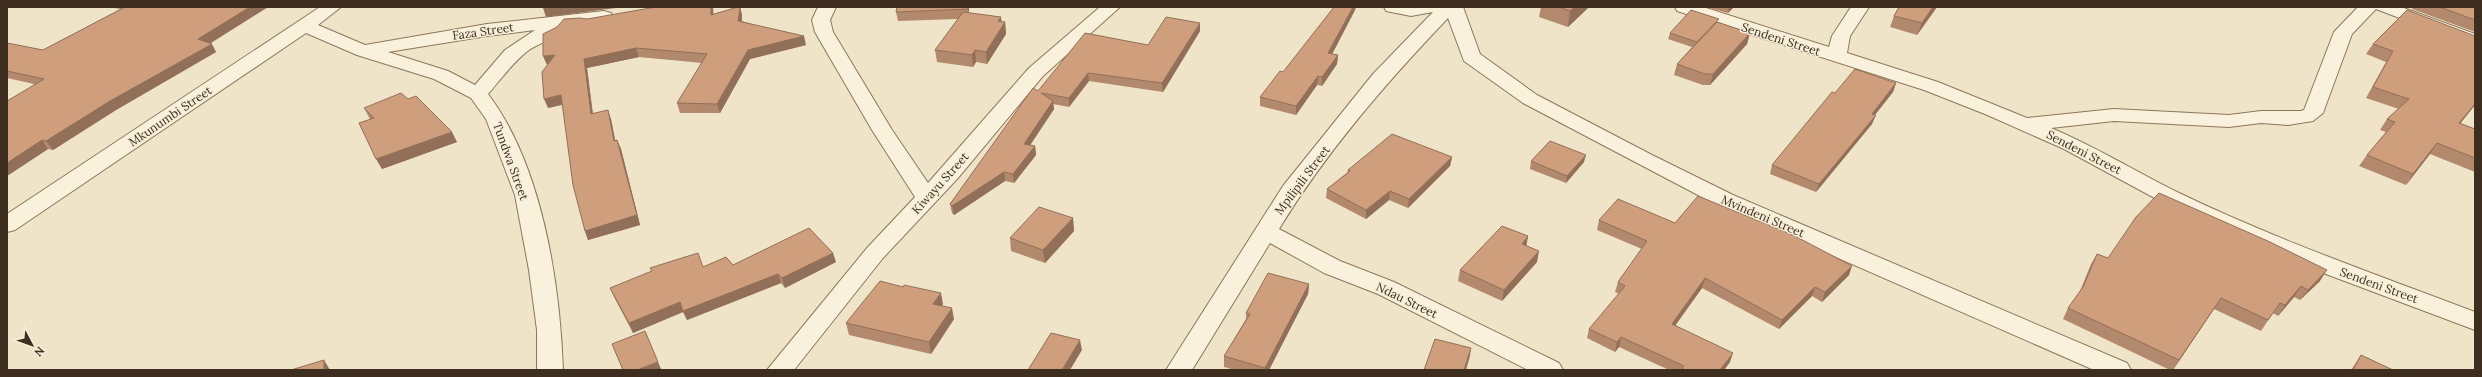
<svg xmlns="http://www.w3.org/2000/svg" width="2482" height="377" viewBox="0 0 2482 377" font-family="Lora,serif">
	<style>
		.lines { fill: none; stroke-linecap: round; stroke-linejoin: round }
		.minor-casing { stroke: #8d765c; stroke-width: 2 }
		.minor { fill: #faf1dc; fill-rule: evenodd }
		.wall { fill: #b2896c }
		.shaded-wall { fill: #916f58 }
		.building { fill: #cf9f7d; stroke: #916f58 }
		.labels { text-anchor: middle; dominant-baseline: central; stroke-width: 3; stroke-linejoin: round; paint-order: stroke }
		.street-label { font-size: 12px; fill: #3d2e20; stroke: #f7eed8 }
	</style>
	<rect width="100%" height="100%" fill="#f0e4c8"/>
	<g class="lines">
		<g class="minor-casing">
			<g id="minor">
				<path d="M320 7H341L318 25 365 45 487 24 604 11 611 13 613 17 611 21 565 27 566 29C561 37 538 43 529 50 513 62 501 79 488 94 542 165 560 283 563 370H537V330L529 270 515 195 486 119 471 98 434 79 357 55 306 33 15 230 7 232V214ZM535 30 505 50 475 85 448 71 388 52 487 36Z"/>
				<path d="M818 7H836L830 20 833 32 892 130 928 183 1029 68 1100 7H1120L1043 76 958 178 883 258 794 370H767L867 248 915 197 872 130 815 32 812 20Z"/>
				<path d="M1384 7H1463L1480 54 1537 95 1652 155 1733 195 2127 363 2131 370H2094L1717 205 1523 103 1464 61 1448 18C1386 83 1326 152 1279 229L1340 261 1394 282 1559 363 1563 370H1528L1378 294 1324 273 1270 243 1192 370H1166L1283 186 1373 74 1433 12 1411 16 1386 11Z"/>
				<path d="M1675 7H1703L1829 47 1832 36 1851 7H1869L1850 36 1847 53 1938 82 2027 118 2114 109 2229 115 2261 111H2301L2304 110 2334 32 2358 7H2401L2475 34V47L2376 9 2352 34 2323 113 2313 121 2288 125 2261 123 2229 127 2114 121 2051 128C2094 146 2135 171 2177 192 2274 239 2375 274 2475 312V330L2294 262 2162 202 2064 149 1985 114 1924 90 1677 11Z"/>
			</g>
		</g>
		<use href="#minor" class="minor"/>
	</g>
	<g class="wall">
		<path d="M113 7H268L210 43 216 52 116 110 53 150 48 149 7 176 34 84 7 78V43L43 50 121 9 114 8Z"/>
		<path d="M740 7 742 15V21L806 45 750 59 720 113H680L677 103 702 63 639 57 587 68 593 114 611 119 615 140H617L621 149 640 225 588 240 585 231 562 105 548 108 587 19 713 14Z"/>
		<path d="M969 7V13L1001 22H1005L1006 34 987 64 976 62 973 67 937 62 935 50 958 19 898 21 896 12Z"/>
		<path d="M1541 7H1589L1568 27 1539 17Z"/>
		<path d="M1706 7H1734L1728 13Z"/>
		<path d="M1899 7H1937L1917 35 1890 27 1894 16Z"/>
		<path d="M2413 7H2475V32L2412 9Z"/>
		<path d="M1355 10 1332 54 1338 55 1337 64 1322 86 1317 85 1296 115 1260 106V97L1283 72Z"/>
		<path d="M1718 22 1750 33 1747 44 1710 85H1703L1674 75 1677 64 1692 47 1668 39 1670 33Z"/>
		<path d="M1200 31 1163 92 1089 81 1069 107 1053 104 1054 109 1030 145 1035 146 1036 155 1014 183 1005 181 954 215 952 213 950 204 1038 91 1148 45Z"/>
		<path d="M2475 36V105L2460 123 2475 129V172L2430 154 2406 185 2359 166 2367 155 2386 132 2380 130 2387 119 2399 109 2366 98 2386 62 2366 54 2373 44Z"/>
		<path d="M1896 83 1893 92 1875 115 1872 124 1816 192 1770 174 1772 165 1835 93Z"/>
		<path d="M364 108 457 142 382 169 370 119Z"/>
		<path d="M1452 157 1450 166 1408 208 1389 200 1366 219 1326 198 1327 189 1347 173 1348 170Z"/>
		<path d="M1531 161 1584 162 1566 183 1530 169Z"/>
		<path d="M1073 218 1074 231 1045 263 1011 251 1010 238Z"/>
		<path d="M1599 220 1675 223 1849 275 1822 302 1812 296 1779 329 1702 288 1675 325 1730 362 1724 370H1669L1619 347 1615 352 1587 338 1589 329 1619 294 1615 292 1618 282 1642 249 1597 230Z"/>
		<path d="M1528 236 1526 246 1537 262 1502 301 1458 281 1460 270Z"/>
		<path d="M2097 254 2108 258 2320 281 2300 300 2294 297 2278 316 2273 313 2261 331 2214 309 2173 370H2170L2063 319 2068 308 2080 291 2091 264Z"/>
		<path d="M836 262 785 288 781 283 687 320 683 312 633 333 614 297 610 288 703 267 733 265Z"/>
		<path d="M1309 284 1308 294 1269 370H1235L1224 367V356L1246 319V313Z"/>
		<path d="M943 304 942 306 954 319 931 354 849 335 846 323Z"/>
		<path d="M2361 355 2393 370H2351Z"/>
	</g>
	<g class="shaded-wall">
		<path d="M250 7H268L203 48 198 39Z"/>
		<path d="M548 7H624L546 17 543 8Z"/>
		<path d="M711 7H713L714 24 711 15Z"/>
		<path d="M740 7 742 15 741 30 738 21Z"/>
		<path d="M968 7H969V18L968 9Z"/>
		<path d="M1353 7H1356L1355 10 1328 62V53Z"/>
		<path d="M1575 7H1589L1568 27 1570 11Z"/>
		<path d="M1729 7H1734L1728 13Z"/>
		<path d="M1933 7H1937L1917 35 1922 23Z"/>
		<path d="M1001 17 1002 27 1005 22 1006 34 987 64 986 52 998 21Z"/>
		<path d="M1200 23V31L1163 92 1162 83Z"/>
		<path d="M1750 33 1747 44 1710 85 1713 74Z"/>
		<path d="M804 36 806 45 750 59 720 113 717 104 748 50Z"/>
		<path d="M212 44 216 52 116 110 53 150 46 141 110 101Z"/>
		<path d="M636 48 639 57 587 68 594 124 591 114 584 59Z"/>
		<path d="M975 50 976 62 973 67 972 55Z"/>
		<path d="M555 55 547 65 543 56Z"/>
		<path d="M1338 55 1337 64 1322 86V77Z"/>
		<path d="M1088 73 1089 81 1069 107V98Z"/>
		<path d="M1318 76 1317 85 1296 115V106Z"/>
		<path d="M1896 83 1893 92 1869 122 1872 114Z"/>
		<path d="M561 95 564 104 548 108 544 99Z"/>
		<path d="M1053 101 1054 109 1025 153 1024 144Z"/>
		<path d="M2475 104V105L2452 134 2459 123Z"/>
		<path d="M608 110 611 119 617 150 614 141Z"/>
		<path d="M1876 115 1872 124 1816 192 1819 184Z"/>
		<path d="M452 132 457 142 382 169 376 159Z"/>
		<path d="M42 140 48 149 7 176V163Z"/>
		<path d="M617 140 621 149 640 225 588 240 585 231Z"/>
		<path d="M2437 143 2430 154 2406 185 2413 174Z"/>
		<path d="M1035 146 1036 155 1014 183 1013 174Z"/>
		<path d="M1586 155 1584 162 1566 183 1567 176Z"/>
		<path d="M1452 157 1450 166 1408 208 1409 199Z"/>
		<path d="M1004 172 1005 181 954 215 952 206Z"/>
		<path d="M1390 191 1389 200 1366 219V210Z"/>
		<path d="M1073 218 1074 231 1045 263 1043 250Z"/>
		<path d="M1528 236 1526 248 1522 244Z"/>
		<path d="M1539 251 1537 262 1502 301 1504 290Z"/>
		<path d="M833 253 836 262 785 288 782 278Z"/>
		<path d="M1852 266 1849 275 1822 302 1825 292Z"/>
		<path d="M2327 270 2320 281 2300 300 2308 290Z"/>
		<path d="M778 274 781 283 687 320 683 311Z"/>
		<path d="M1705 278 1702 288 1670 333 1672 324Z"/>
		<path d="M1309 284 1308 294 1269 370H1265V368Z"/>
		<path d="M2301 286 2294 297 2278 316 2285 305Z"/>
		<path d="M1815 287 1812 296 1779 329 1782 320Z"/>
		<path d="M941 293 943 304 935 315 933 304Z"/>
		<path d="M2221 298 2214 309 2173 370 2179 360Z"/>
		<path d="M680 302 683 312 633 333 629 323Z"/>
		<path d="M952 308 954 319 931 354 929 342Z"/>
		<path d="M1621 337 1619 347 1615 352 1617 342Z"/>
		<path d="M1080 340 1082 350 1070 370H1062Z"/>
		<path d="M1471 348 1470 356 1466 370H1464Z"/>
		<path d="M1733 353 1730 362 1724 370H1720Z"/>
		<path d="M324 360 330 370H324Z"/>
		<path d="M658 362 661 369 659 370H637Z"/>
	</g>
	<g class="building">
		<path d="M125 7H250L198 39 212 44 110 101 46 141 42 140 7 163V101L44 79 7 71V43L43 50Z"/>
		<path d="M656 7H711V15L738 7H740L738 21 804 36 748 50 717 104 677 103 707 54 636 48 584 59 591 114 608 110 614 141 617 140 637 215 585 231 573 185 561 95 544 99 542 72 555 55 543 56V34L557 27 564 19 580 18 587 19Z"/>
		<path d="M897 7H968V9L896 12Z"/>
		<path d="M1334 7H1353L1328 53 1338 55 1322 77 1318 76 1296 106 1260 97 1280 71 1283 72Z"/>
		<path d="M1559 7H1575L1570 11Z"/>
		<path d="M1899 7H1933L1922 23 1894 16Z"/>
		<path d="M2440 7H2475V20Z"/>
		<path d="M1691 10 1719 19 1697 42 1670 33Z"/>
		<path d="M2407 10 2475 36V104L2459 123 2475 129V158L2437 143 2413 174 2367 155 2395 122 2387 119 2409 99 2373 87 2393 51 2373 44Z"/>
		<path d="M963 12 1001 17 998 21 1005 22 986 52 975 50 972 55 935 50Z"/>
		<path d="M1166 17 1200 23 1162 83 1088 73 1069 98 1041 93 1053 101 1024 144 1035 146 1013 174 1004 172 952 206 950 204 1033 88 1038 91 1085 33 1148 45Z"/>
		<path d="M1717 22 1750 33 1713 74H1705L1677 64Z"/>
		<path d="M1855 69 1896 83 1872 114 1876 115 1819 184 1772 165 1832 92 1835 93Z"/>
		<path d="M401 93 408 99 416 96 452 132 376 159 359 123 374 118 364 108Z"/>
		<path d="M1392 134 1452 157 1409 199 1390 191 1366 210 1327 189 1350 171 1348 170Z"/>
		<path d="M1550 141 1586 155 1567 176 1531 161Z"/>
		<path d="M2159 193 2270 242 2327 270 2308 290 2301 286 2285 305 2280 303 2268 320 2221 298 2179 360 2068 308 2083 287 2097 254 2108 258 2136 217Z"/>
		<path d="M1698 196 1793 235 1852 266 1825 292 1815 287 1782 320 1705 278 1672 324 1733 353 1720 370H1685L1682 368 1684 366 1621 337 1617 342 1589 329 1625 286 1618 282 1647 241 1599 220 1618 199 1675 223Z"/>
		<path d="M1039 207 1073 218 1043 250 1010 238Z"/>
		<path d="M1502 226 1528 236 1522 244 1539 251 1504 290 1460 270Z"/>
		<path d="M809 228 833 253 782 278 778 274 683 311 680 302 629 323 610 288 652 271 650 268 698 253 703 267 726 257 733 265Z"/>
		<path d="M1268 273 1309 284 1265 368 1224 356 1250 314 1246 313Z"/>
		<path d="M880 281 903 287 904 285 941 293 933 304 952 308 929 342 846 323Z"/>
		<path d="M645 331 658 362 637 370H623L612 344Z"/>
		<path d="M1051 333 1080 340 1062 370H1028Z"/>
		<path d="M1435 339 1471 348 1464 370H1424Z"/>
		<path d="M2361 355 2393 370H2353Z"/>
		<path d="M324 360V370H291Z"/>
	</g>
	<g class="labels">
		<g class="street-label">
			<text transform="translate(483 31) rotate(-8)">Faza Street</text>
			<text transform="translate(1781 39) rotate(18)">Sendeni Street</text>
			<text transform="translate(170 116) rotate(-34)">Mkunumbi Street</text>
			<text transform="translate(2084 152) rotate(27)">Sendeni Street</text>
			<text transform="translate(511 161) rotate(70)">Tundwa Street</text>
			<text transform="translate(1302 180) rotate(-53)">Mpilipili Street</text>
			<text transform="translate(940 183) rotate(-48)">Kiwayu Street</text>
			<text transform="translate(1763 216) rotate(23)">Mvindeni Street</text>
			<text transform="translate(2379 285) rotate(20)">Sendeni Street</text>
			<text transform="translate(1407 300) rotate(26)">Ndau Street</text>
		</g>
	</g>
	<rect width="2482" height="377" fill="none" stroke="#3d2e20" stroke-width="16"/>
	<g transform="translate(32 345) rotate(131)" stroke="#f7eed8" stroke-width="3" paint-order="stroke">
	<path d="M0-3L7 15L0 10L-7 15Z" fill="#3d2e20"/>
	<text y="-6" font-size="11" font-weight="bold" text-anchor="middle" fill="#3d2e20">N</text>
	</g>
</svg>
